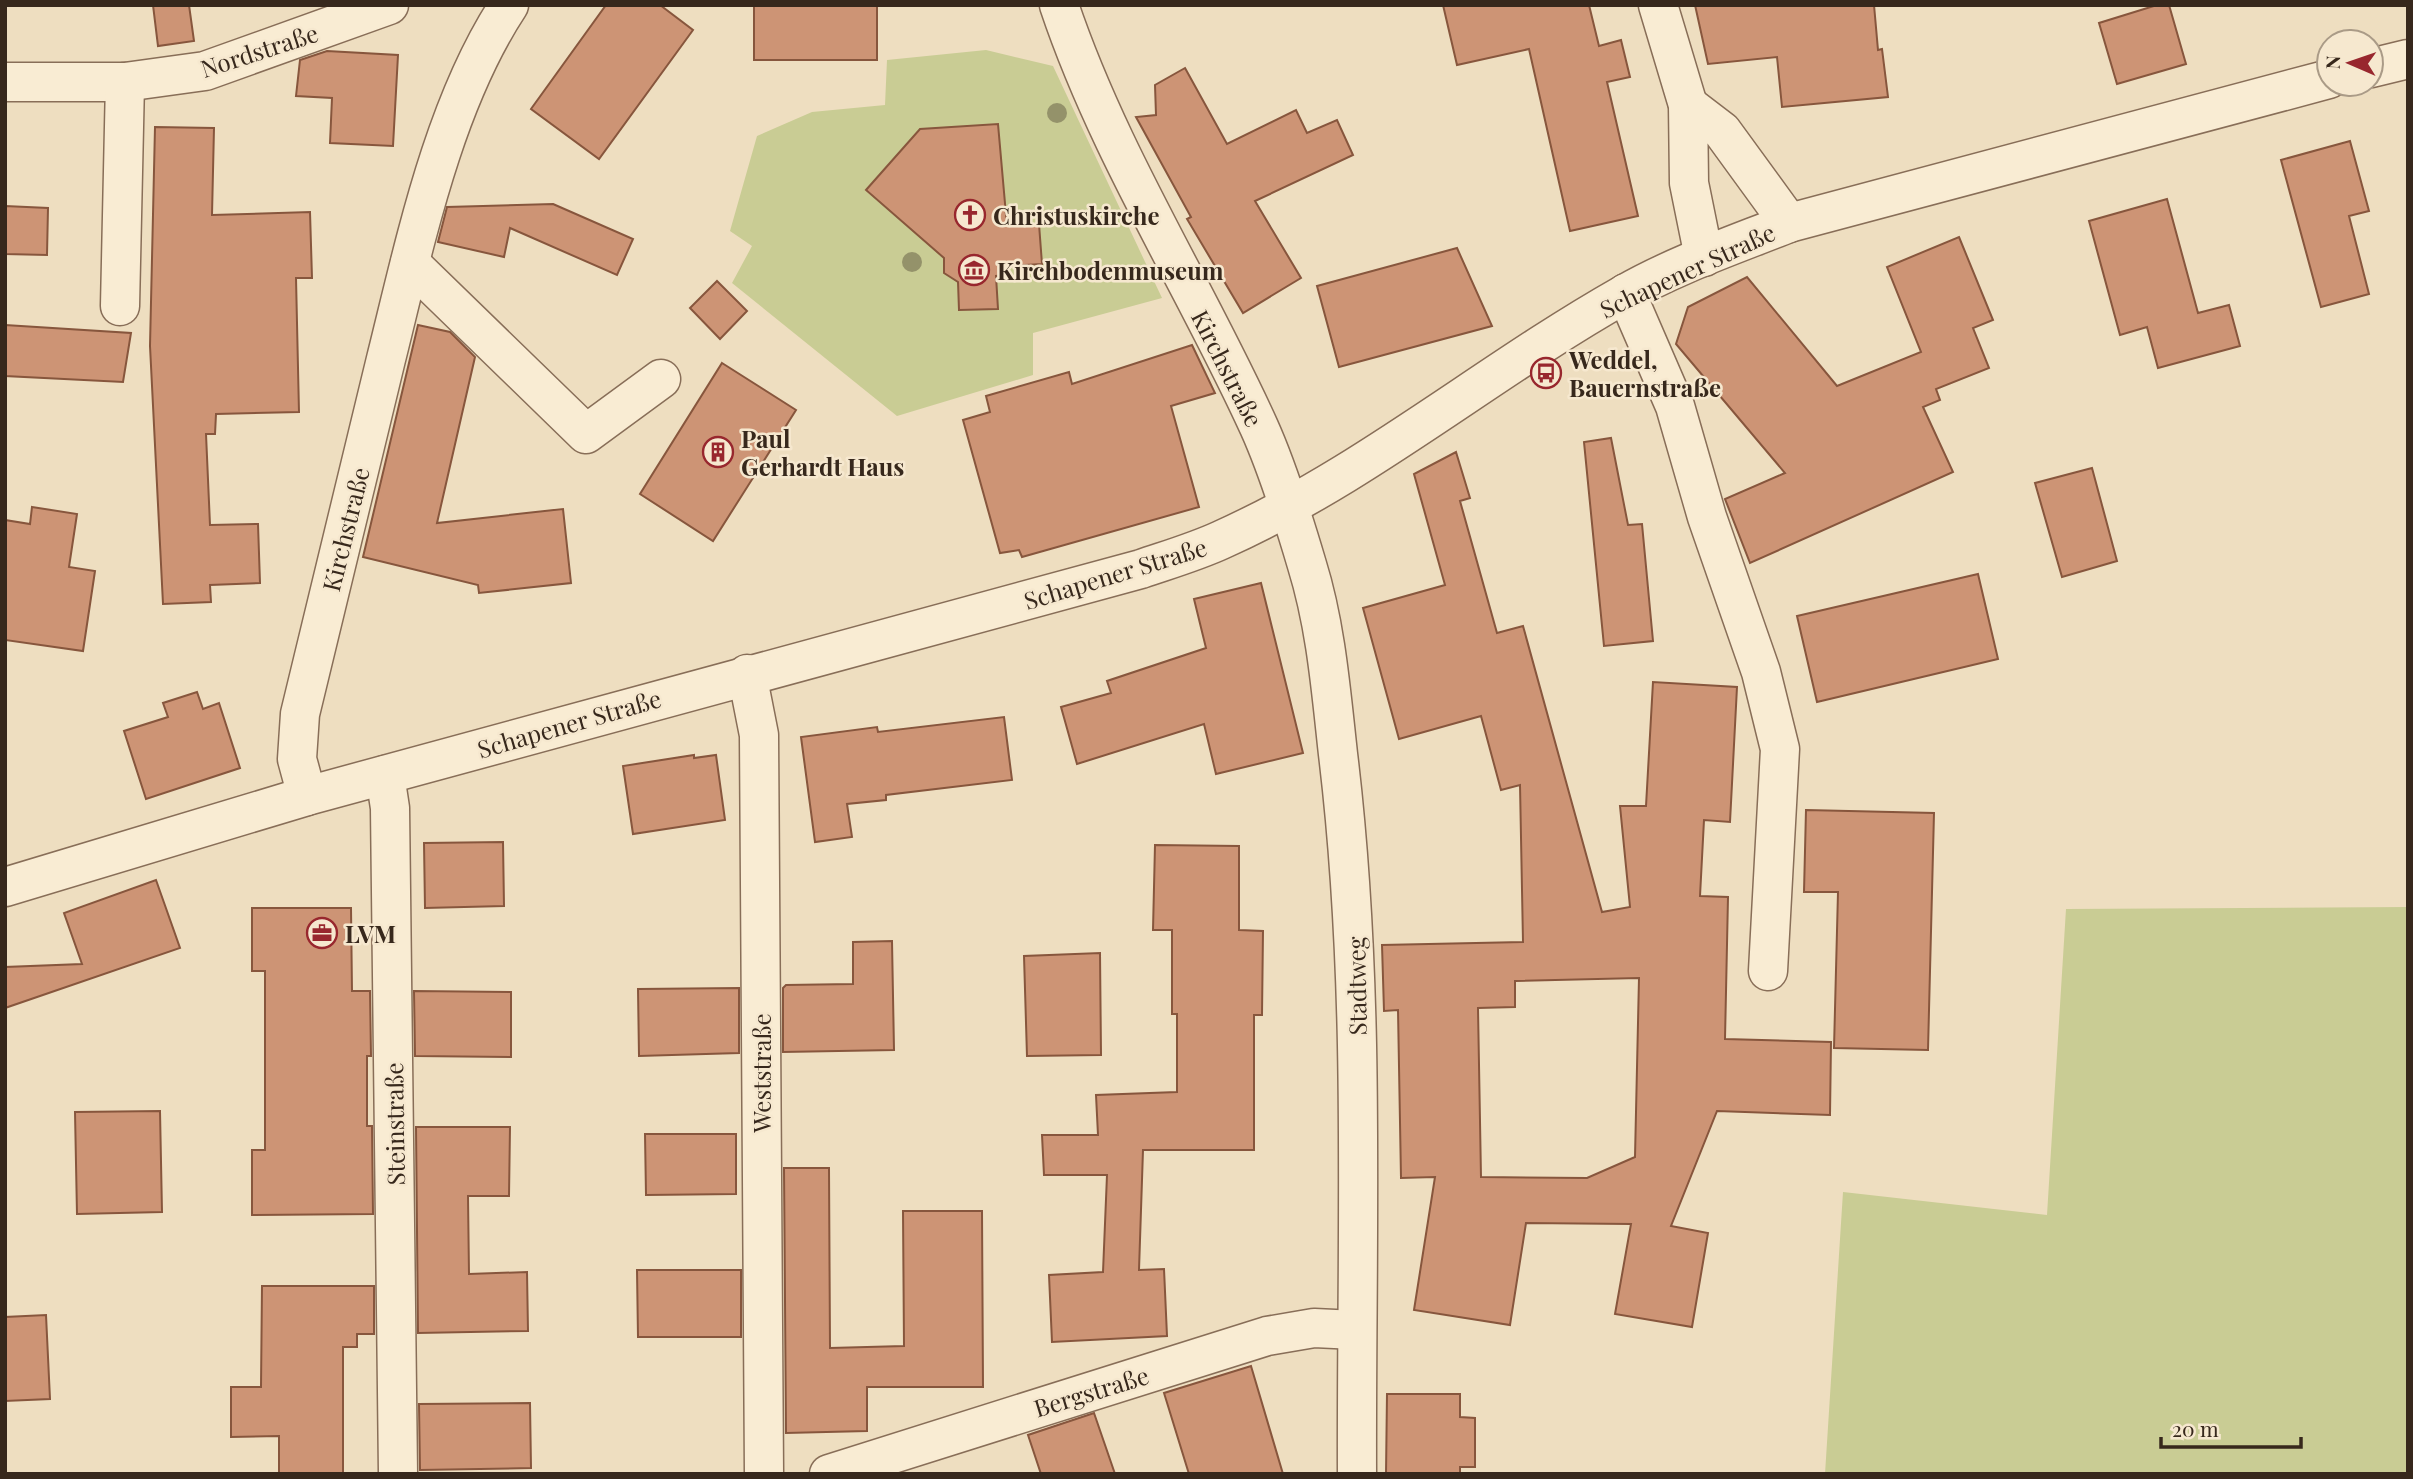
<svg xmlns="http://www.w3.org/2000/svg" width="2413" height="1479" viewBox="0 0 2413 1479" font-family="'Playfair Display',serif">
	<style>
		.green { fill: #c9cc94 }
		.building { fill: #cd9475; stroke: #87563d; stroke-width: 2; fill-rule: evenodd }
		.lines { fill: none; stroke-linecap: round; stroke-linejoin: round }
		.minor-casing { stroke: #886e58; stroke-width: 41 }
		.minor { stroke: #f9ecd3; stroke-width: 38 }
		.tree { fill: #94926a }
		.labels { text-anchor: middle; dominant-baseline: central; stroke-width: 5; stroke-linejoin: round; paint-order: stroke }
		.street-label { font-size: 24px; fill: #37281c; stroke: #f6e8cf }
		.poi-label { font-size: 24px; font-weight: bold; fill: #37281c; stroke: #f6e8cf; text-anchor: start }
	</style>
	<rect width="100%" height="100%" fill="#eedec0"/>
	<g class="green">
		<path d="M986 50 1053 66 1162 298 1033 333V375L897 416 732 283 752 246 730 231 757 136 812 112 885 105 887 60Z"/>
		<path d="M2408 907V1474H1825L1843 1192 2047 1215 2066 909Z"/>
	</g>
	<g class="building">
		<path d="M153 5H189L194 41 158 46Z"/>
		<path d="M606 5H660L693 30 599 159 531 109Z"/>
		<rect x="754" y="5" width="123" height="55"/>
		<path d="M1443 5H1589L1599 46 1621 40 1630 77 1607 82 1638 216 1570 231 1529 49 1457 65Z"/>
		<path d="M1695 5H1874L1878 50 1882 49 1888 97 1782 107 1777 57 1708 64Z"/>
		<path d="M2157 5H2169L2186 64 2117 84 2099 23Z"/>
		<path d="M327 51 398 55 393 146 330 143 332 98 296 96 300 60Z"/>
		<path d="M1185 68 1227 144 1296 110 1307 133 1337 120 1353 155 1255 201 1301 278 1243 313 1187 219 1191 217 1136 117 1156 115 1155 85Z"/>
		<path d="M998 124 1007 226 1039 224 1042 264 1008 266V275L996 276 998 309 959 310 958 282 944 273V258L866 190 920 129Z"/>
		<path d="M155 127 214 128 212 215 310 212 312 278H296L299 412 216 414 215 434H206L210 525 258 524 260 583 210 585 211 602 163 604 150 346Z"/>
		<path d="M2350 141 2369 211 2349 216 2369 294 2321 307 2281 160Z"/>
		<path d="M2167 199 2198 313 2229 305 2240 346 2158 368 2147 327 2120 335 2089 221Z"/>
		<path d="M553 204 633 239 617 275 510 228 504 257 438 242 447 207Z"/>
		<path d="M5 206 48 208 47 255 5 254Z"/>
		<path d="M1959 237 1993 320 1973 328 1989 368 1936 389 1940 400 1923 407 1953 472 1750 563 1725 499 1785 473 1676 344 1688 307 1747 277 1837 386 1921 352 1887 267Z"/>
		<path d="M1457 248 1492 326 1339 367 1317 286Z"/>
		<path d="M717 281 747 311 720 339 690 308Z"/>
		<path d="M5 325 131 333 123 382 5 376Z"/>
		<path d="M418 325 450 332 475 357 437 523 563 509 571 583 479 593 478 585 363 557Z"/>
		<path d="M1192 345 1215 393 1171 406 1199 507 1022 557 1019 550 1000 553 963 420 990 412 986 396 1069 372 1072 384Z"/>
		<path d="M722 363 796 410 713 541 640 494Z"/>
		<path d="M1611 438 1628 525 1642 524 1653 641 1604 646 1584 442Z"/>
		<path d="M1456 452 1470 498 1460 501 1497 633 1523 626 1602 912 1630 907 1620 806H1646L1653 682 1737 687 1730 822 1704 820 1700 896 1728 897 1725 1039 1831 1042 1830 1115 1717 1111 1671 1226 1708 1233 1692 1327 1615 1314 1631 1224 1526 1223 1510 1325 1414 1310 1435 1177 1401 1178 1398 1010 1384 1011 1382 945 1523 942 1520 785 1501 790 1481 716 1399 739 1363 608 1445 585 1414 474ZM1639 978 1635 1157 1587 1178 1481 1177 1478 1008 1515 1007V981Z"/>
		<path d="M2092 468 2117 561 2062 577 2035 483Z"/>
		<path d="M32 507 77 514 69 567 95 571 83 651 5 640V520L30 524Z"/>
		<path d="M1978 574 1998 659 1817 702 1797 616Z"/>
		<path d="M1261 583 1303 753 1216 774 1204 724 1077 764 1061 707 1111 693 1107 681 1206 648 1194 599Z"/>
		<path d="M197 692 203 709 219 703 240 768 146 799 124 731 168 717 163 703Z"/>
		<path d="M1004 717 1012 780 886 795V800L847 804 852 837 815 842 801 737 877 727 878 732Z"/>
		<path d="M694 755V758L716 755 725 820 633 834 623 766Z"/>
		<path d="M1806 810 1934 813 1928 1050 1834 1048 1838 892H1804Z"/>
		<path d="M503 842 504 906 425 908 424 843Z"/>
		<path d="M1155 845 1239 846V930L1263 931 1262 1015H1254V1150H1143L1139 1270 1164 1269 1167 1336 1052 1342 1049 1275 1103 1272 1107 1175H1044L1042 1135H1098L1096 1095 1177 1092V1014H1172V930H1153Z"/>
		<path d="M156 880 180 948 5 1008V967L82 964 64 913Z"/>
		<path d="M252 908H351L352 991H370L371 1056H367V1126H372L373 1214 252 1215V1150H265V971H252Z"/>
		<path d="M892 941 894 1050 783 1052V988L786 985 853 984V942Z"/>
		<path d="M1100 953 1101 1055 1027 1056 1024 956Z"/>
		<path d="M739 988V1053L639 1056 638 989Z"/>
		<path d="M414 991 511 992V1057L415 1056Z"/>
		<path d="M160 1111 162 1212 77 1214 75 1112Z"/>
		<path d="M416 1127H510L509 1196H468L469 1274 527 1272 528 1331 418 1333Z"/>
		<path d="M645 1134H736V1194L646 1195Z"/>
		<path d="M784 1168H829L830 1348 904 1346 903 1211H982L983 1387H867V1431L786 1433Z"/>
		<path d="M637 1270H741V1337H638Z"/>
		<path d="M262 1286H374V1334H357V1347H343V1474H279V1436L231 1437V1387H261Z"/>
		<path d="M46 1315 50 1399 5 1401V1317Z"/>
		<path d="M1251 1366 1283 1474H1189L1164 1393Z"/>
		<path d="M1387 1394H1460V1417L1475 1418V1467H1460V1474H1386Z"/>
		<path d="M530 1403 531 1468 420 1470 419 1404Z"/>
		<path d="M1094 1413 1115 1474H1041L1028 1435Z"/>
	</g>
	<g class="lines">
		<g class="minor-casing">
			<g id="minor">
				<path d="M1059 5C1109 154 1195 286 1259 427 1278 469 1294 521 1307 565 1326 626 1331 691 1338 754 1367 992 1356 1234 1357 1474"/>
				<path d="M1658 5 1688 105 1689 183 1704 257"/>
				<path d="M2371 68 2408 59"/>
				<path d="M5 82H125L205 71 389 5"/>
				<path d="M1688 105 1722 131 1789 223"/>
				<path d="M410 263 586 434 661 379"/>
				<path d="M1626 293 1675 406 1707 517 1761 672 1780 749 1768 971"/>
				<path d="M120 306 125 82"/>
				<path d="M747 674 759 735 764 1474"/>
				<path d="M385 775 390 808 398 1474"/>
				<path d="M307 796 297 759 300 714C329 595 358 477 386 359 415 243 443 105 509 5"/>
				<path d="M5 887 307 796 1141 569C1167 560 1195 552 1221 540 1364 476 1487 372 1623 295 1675 265 1734 245 1789 223L2329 79"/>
				<path d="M829 1474 1267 1336 1314 1328 1356 1330"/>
			</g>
		</g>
		<use href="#minor" class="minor"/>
	</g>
	<g class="tree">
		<circle cx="1057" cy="113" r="10"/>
		<circle cx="912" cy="262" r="10"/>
	</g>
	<defs>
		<g id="church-ring" transform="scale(1.575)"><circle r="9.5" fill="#f6e8cf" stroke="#98272e" stroke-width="1.5"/><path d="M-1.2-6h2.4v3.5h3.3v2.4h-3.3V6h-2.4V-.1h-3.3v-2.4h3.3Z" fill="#98272e"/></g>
		<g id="museum-ring" transform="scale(1.575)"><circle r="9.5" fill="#f6e8cf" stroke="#98272e" stroke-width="1.5"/><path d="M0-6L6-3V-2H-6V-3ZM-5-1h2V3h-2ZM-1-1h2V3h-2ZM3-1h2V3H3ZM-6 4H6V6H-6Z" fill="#98272e"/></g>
		<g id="bus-ring" transform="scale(1.575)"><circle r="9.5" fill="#f6e8cf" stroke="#98272e" stroke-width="1.5"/><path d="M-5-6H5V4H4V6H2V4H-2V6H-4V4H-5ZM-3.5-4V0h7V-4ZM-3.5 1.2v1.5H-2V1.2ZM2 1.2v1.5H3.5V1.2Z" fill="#98272e"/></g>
		<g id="building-ring" transform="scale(1.575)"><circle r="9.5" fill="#f6e8cf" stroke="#98272e" stroke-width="1.5"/><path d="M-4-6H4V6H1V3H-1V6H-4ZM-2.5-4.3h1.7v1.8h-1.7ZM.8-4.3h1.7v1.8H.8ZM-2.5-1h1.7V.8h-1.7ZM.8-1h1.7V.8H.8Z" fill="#98272e"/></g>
		<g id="office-ring" transform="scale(1.575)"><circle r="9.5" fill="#f6e8cf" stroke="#98272e" stroke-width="1.5"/><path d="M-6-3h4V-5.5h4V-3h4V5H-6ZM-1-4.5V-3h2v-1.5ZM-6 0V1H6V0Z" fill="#98272e"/></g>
	</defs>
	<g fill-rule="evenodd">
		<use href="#church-ring" x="970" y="215"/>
		<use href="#museum-ring" x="974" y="270"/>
		<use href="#bus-ring" x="1546" y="373"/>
		<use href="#building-ring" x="718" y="452"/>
		<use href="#office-ring" x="322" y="933"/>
	</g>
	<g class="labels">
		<g class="street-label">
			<text transform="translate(259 50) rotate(-18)">Nordstraße</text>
			<text transform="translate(1687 270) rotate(-25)">Schapener Straße</text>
			<text transform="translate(1228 368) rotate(63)">Kirchstraße</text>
			<text transform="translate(345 529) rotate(-76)">Kirchstraße</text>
			<text transform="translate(1115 573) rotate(-17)">Schapener Straße</text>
			<text transform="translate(569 723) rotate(-16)">Schapener Straße</text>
			<text transform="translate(1356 986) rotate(-91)">Stadtweg</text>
			<text transform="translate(761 1073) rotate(-90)">Weststraße</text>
			<text transform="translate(394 1124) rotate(-91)">Steinstraße</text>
			<text transform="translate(1091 1391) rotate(-17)">Bergstraße</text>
		</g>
		<g class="poi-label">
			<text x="993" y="215">Christuskirche</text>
			<text x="997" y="270">Kirchbodenmuseum</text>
			<text x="1569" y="359">Weddel,<tspan x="1569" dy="28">Bauernstraße</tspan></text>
			<text x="741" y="438">Paul<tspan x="741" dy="28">Gerhardt Haus</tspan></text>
			<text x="345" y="933">LVM</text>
		</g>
	</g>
	<rect width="2413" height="1479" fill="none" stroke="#37281c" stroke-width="14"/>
	<g transform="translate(2350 63) rotate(272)"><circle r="33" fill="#f6e8cf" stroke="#aa9b87" stroke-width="2"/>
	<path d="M0-5L12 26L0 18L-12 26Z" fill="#98272e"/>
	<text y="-10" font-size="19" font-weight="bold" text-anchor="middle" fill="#37281c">N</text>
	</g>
	<path d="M2161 1437v10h140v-10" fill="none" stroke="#37281c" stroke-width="3.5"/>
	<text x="2172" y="1437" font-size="21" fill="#37281c" stroke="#f6e8cf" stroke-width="5" paint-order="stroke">20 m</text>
</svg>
